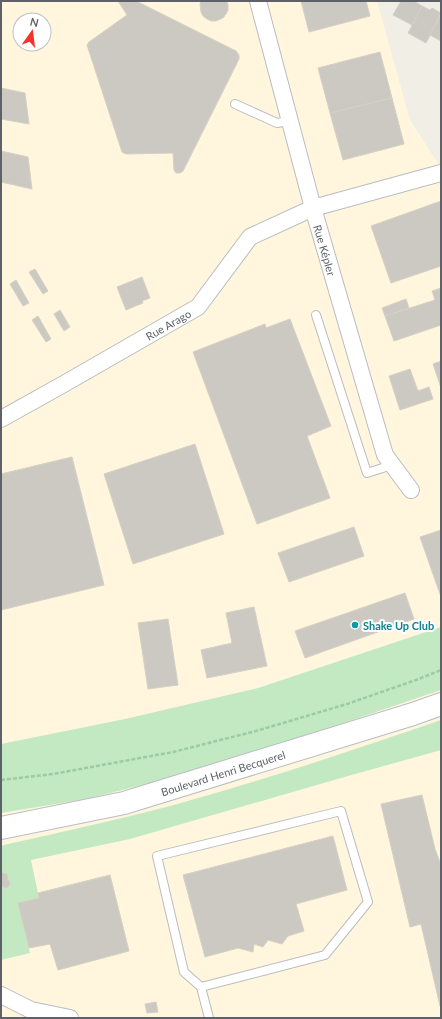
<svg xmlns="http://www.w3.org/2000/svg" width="442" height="1019" viewBox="0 0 442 1019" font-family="Lato,sans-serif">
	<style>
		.commercial { fill: #fff6dd; fill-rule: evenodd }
		.green { fill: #c3e9c2 }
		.building { fill: #ccc9c3; stroke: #d6d0c4 }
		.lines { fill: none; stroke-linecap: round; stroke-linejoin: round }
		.lane-casing { stroke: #b9bcc1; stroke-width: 10 }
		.street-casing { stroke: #b9bcc1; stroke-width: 18 }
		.secondary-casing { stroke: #babdc3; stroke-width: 24 }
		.path { stroke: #9acba7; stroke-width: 2.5; stroke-dasharray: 4 2; stroke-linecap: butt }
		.lane { stroke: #fff; stroke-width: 8 }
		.street { stroke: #fff; stroke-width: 16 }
		.secondary { stroke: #fff; stroke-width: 22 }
		.culture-dot { fill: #0f9aa8; stroke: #fff; stroke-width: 1.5 }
		.labels { text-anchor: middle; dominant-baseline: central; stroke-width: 4; stroke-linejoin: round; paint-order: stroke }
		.street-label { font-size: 11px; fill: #5e6268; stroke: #fff }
		.culture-label { font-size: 11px; font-weight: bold; fill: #0d838f; stroke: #fff; text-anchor: start }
	</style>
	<rect width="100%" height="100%" fill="#f1eee6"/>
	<path class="commercial" d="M1 1H377L410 120 441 168V1018H1ZM20 20H44V44H20Z"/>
	<g class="green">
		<path d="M441 627V690L317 732 150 783 86 799 1 813V744L125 719 258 688Z"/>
		<path d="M441 720V750L334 780 130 839 31 860 39 898 18 903 30 953 1 960V846L8 844C62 832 116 820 170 806 261 781 351 751 441 720Z"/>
	</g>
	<g class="building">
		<path d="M118 1H136L236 51 239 55V59L183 171 180 173H176L174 170 173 153 126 154 122 152 87 45 89 42 127 15Z"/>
		<path d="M201 1H227L228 5V10L226 14 223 18 216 21H211L207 19 203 16 201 12 200 4Z"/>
		<path d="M301 1H366L370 16 309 32Z"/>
		<path d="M401 1H414L422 6 412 25 393 15Z"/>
		<path d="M422 6 430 10 432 8 441 13 426 43 408 33Z"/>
		<path d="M441 14V41L430 35Z"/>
		<path d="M380 52 392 98 330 113 318 68Z"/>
		<path d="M1 88 25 93 29 124 1 119Z"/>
		<path d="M392 98 404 144 343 160 330 113Z"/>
		<path d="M1 151 28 157 32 189 1 182Z"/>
		<path d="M441 201V266L391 283 371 226Z"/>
		<path d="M35 269 48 291 43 294 29 272Z"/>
		<path d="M142 277 150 298 142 301 143 303 126 310 117 287Z"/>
		<path d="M16 280 29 303 23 306 10 284Z"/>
		<path d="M441 288V325L394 341 385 316 435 300 432 291Z"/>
		<path d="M406 299 409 308 385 316 382 308Z"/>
		<path d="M60 310 70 327 64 331 54 314Z"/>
		<path d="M38 316 51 339 46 342 32 320Z"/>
		<path d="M290 319 331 426 307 436 330 498 257 524 193 352 265 324 266 328Z"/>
		<path d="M441 361V388L433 364Z"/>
		<path d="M410 369 418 391 429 387 433 399 400 410 389 376Z"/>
		<path d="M195 444 224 534 133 564 104 474Z"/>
		<path d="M72 457 104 585 1 610V474Z"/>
		<path d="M354 527 364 556 289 582 278 553Z"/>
		<path d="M441 530V597L420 537Z"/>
		<path d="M405 593 414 619 305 658 295 631Z"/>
		<path d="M254 607 267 666 207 678 201 650 232 643 226 613Z"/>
		<path d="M168 619 178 685 148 689 138 623Z"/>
		<path d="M422 795 435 849 441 865 440 1006 421 924 410 927 381 804Z"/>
		<path d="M333 836 347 890 296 904 304 931 288 936 282 944 268 940 263 947 254 944 253 952 238 948 205 957 183 875Z"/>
		<path d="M3 873 7 874 8 880 9 881 10 883 9 886 6 888 3 887 1 884V874Z"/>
		<path d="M110 875 129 951 58 970 50 944 29 948 18 903 39 898 38 893Z"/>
		<path d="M156 1002 158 1012 147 1013 145 1004Z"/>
	</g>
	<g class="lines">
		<g class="lane-casing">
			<g id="lane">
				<path d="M235 104 277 123 290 121"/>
				<path d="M316 315 367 473 392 465"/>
				<path d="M201 987 325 955 368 902 341 811 157 856 184 972 201 987 209 1018"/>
			</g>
		</g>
		<g class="street-casing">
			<g id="street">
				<path id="s1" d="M258 1 313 208 385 455 411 490"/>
				<path id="s2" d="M1 419 62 385 198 307 250 237 313 208 441 173"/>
				<path d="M1 995 31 1010 70 1018"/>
			</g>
		</g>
		<g class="secondary-casing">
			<g id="secondary">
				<path id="s3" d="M1 828 124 803 413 714 441 704"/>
			</g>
		</g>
		<path class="path" d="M1 780 53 774 173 752 256 731 347 704 416 680 441 670"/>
		<use href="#lane" class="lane"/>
		<use href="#street" class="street"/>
		<use href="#secondary" class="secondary"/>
	</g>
	<circle class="culture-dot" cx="355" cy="625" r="4"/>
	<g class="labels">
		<g class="street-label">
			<text stroke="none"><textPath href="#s1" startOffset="258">Rue Képler</textPath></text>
			<text stroke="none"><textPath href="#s2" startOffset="192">Rue Arago</textPath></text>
			<text stroke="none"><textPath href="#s3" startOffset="229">Boulevard Henri Becquerel</textPath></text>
		</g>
		<g class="culture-label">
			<text x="363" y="625">Shake Up Club</text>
		</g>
	</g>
	<rect width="442" height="1019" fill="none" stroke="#5e6268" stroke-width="4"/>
	<g transform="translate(32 32) rotate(14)"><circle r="19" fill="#ffffff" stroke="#bfc0c3"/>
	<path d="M0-3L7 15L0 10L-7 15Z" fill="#f43429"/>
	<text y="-6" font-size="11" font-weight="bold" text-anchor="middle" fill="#5e6268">N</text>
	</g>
</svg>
